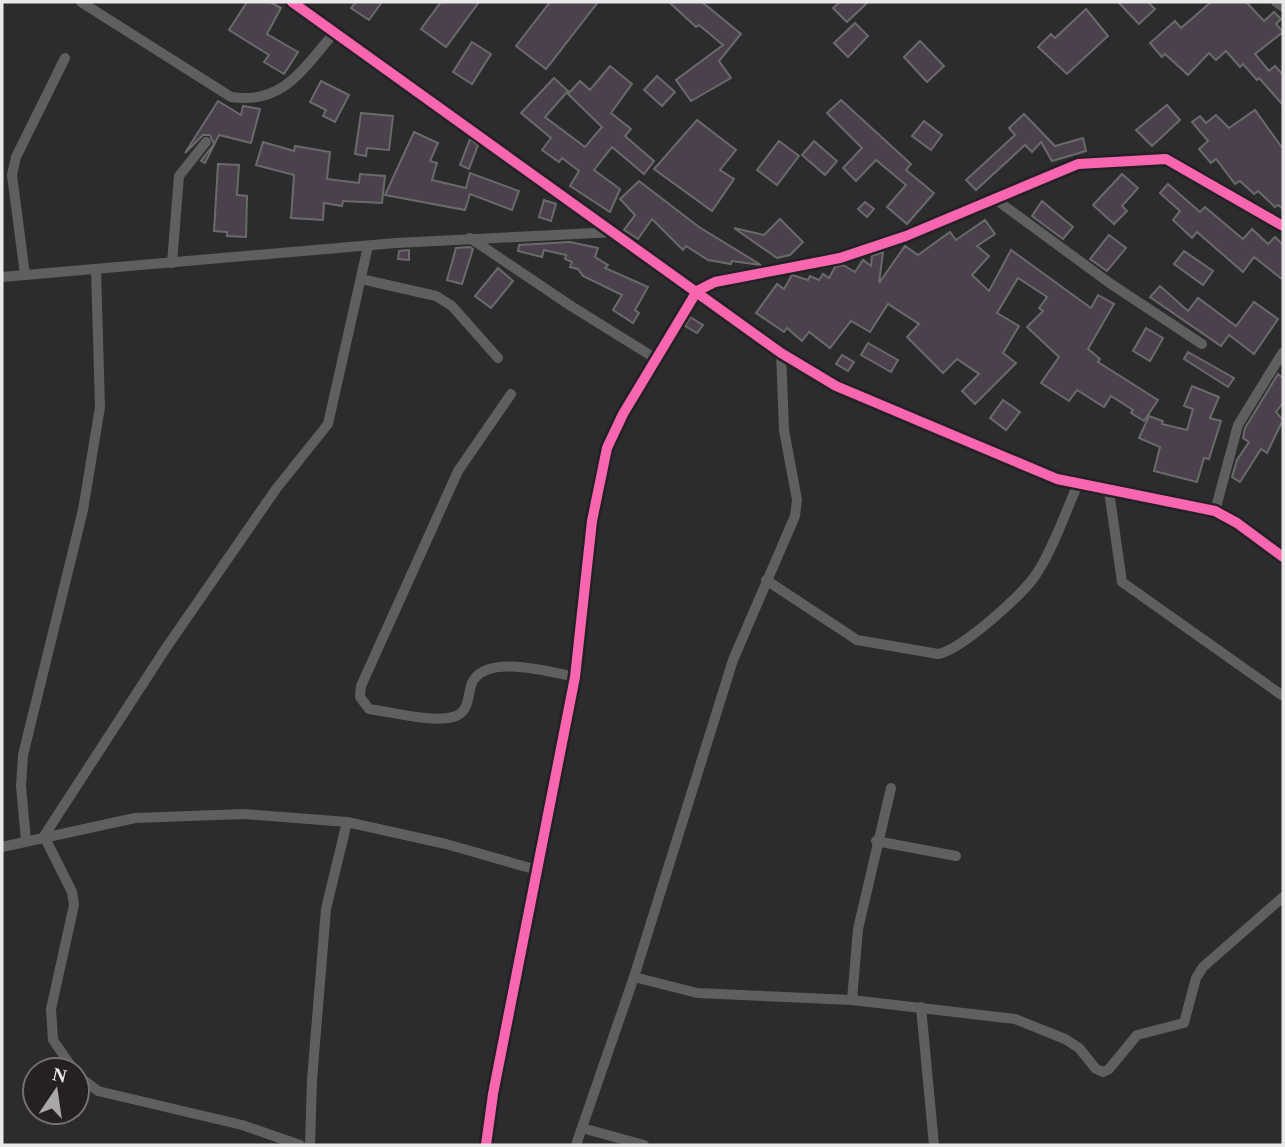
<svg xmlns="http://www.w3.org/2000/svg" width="1285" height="1147" font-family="'Times New Roman',serif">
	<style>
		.building { fill: #4a414c; stroke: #6b6a6b; stroke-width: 2 }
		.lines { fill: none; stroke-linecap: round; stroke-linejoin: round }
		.minor { stroke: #5f5f5f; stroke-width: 10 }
		.cycleway-casing { stroke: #242024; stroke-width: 15 }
		.cycleway { stroke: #f766af; stroke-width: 10 }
	</style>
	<rect width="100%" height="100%" fill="#2c2b2d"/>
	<!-- building -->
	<g class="building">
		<polygon points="247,2 270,2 281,8 267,34 298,52 284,74 264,62 269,55 229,30"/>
		<polygon points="356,2 382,2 369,20 351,8"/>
		<polygon points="441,2 479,2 446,47 421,29"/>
		<polygon points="550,2 598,2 546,69 516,46"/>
		<polygon points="669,2 702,2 741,34 719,61 731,78 691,101 676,80 723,45 699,25 696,27"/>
		<polygon points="840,2 868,2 847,22 833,8"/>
		<polygon points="1118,2 1148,2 1155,9 1139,24"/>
		<polygon points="1211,2 1246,2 1264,21 1274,12 1281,19 1276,24 1283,32 1255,54 1269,71 1275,66 1283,75 1283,105 1259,78 1257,80 1243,64 1240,67 1226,51 1216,60 1209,53 1188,75 1165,54 1162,57 1150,43 1175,21 1181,28"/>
		<polygon points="1086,9 1108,36 1067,74 1038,47 1051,34 1055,38"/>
		<polygon points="855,23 868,36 848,57 834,43"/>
		<polygon points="920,41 944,66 927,82 904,57"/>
		<polygon points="472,42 491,54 472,84 453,72"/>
		<polygon points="610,66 632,84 611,113 631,129 625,136 654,161 644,174 612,147 594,170 620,189 610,212 570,186 579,171 562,158 559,162 542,150 551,138 521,113 554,78 568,91 545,117 585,147 602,127 568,94 580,81 590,90"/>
		<polygon points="657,76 675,92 662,106 644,90"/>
		<polygon points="321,81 349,95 335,122 323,116 326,110 310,102"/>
		<polygon points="841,100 911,164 906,170 934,193 907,224 887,207 906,185 876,160 856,181 843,168 862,148 827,113"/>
		<polygon points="218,101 241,115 243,106 260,109 251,143 219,135 205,163 201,161 214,144 210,135 203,135 185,153"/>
		<polygon points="1167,105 1180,120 1152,146 1136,130"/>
		<polygon points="1255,110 1283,149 1283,209 1278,205 1275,207 1258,191 1254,194 1240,181 1235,184 1216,159 1211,163 1199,149 1208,141 1192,122 1200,116 1206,123 1216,115 1229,128"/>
		<polygon points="361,113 393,116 389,150 367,148 366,156 355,154"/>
		<polygon points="1024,114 1055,146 1083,138 1086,151 1052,161 1041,142 1032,152 1025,145 976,190 966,180 1015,135 1009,128"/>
		<polygon points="697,120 736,150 720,170 734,179 712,211 654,169"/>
		<polygon points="924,121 942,135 931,150 912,136"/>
		<polygon points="414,132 438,143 430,161 437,163 432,180 466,188 470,173 519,191 512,210 470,194 465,210 385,195"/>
		<polygon points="470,139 478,145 469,169 460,165"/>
		<polygon points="779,141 799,156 777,185 757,170"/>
		<polygon points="814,141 837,161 825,175 802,155"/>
		<polygon points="263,142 294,151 295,146 330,152 327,179 359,183 360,174 385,176 382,203 343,201 342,206 324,203 323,220 291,218 294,175 256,165"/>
		<polygon points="218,164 239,165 237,195 247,196 246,237 227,236 227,232 214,231"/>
		<polygon points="1122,174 1138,188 1122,206 1127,211 1114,224 1093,205"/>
		<polygon points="639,181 699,227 761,265 732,261 731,264 708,260 686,246 683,250 652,219 638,239 624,230 635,215 620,199"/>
		<polygon points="1168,184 1200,212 1205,207 1243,239 1252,229 1268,244 1275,237 1283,245 1283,280 1254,257 1243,272 1197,232 1192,238 1173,220 1180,211 1160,193"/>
		<polygon points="544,200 556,204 551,221 539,217"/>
		<polygon points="1042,201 1073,227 1063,239 1032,216"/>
		<polygon points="865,202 874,209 867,217 858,209"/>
		<polygon points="780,219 803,242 790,255 777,258 734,228 764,235"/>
		<polygon points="985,220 995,234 977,246 989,256 972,275 989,291 1011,250 1091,308 1098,295 1114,304 1088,349 1100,359 1098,362 1158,400 1144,421 1131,413 1133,410 1111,396 1104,407 1077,390 1069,401 1041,383 1059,357 1027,327 1043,311 1039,308 1047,297 1018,278 997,313 1019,326 1003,353 1016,363 975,404 962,391 979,374 957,359 943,373 907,337 919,324 888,304 870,332 851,321 830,348 809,332 802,341 787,328 784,332 756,313 777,284 784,289 792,275 808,280 810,276 819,280 823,274 829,278 835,267 843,265 855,272 863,260 871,266 872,256 883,252 879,283 905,246 918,255 950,232 956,240"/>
		<polygon points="1109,235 1126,248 1107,271 1090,259"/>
		<polygon points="570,242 598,248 595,257 608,265 605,268 648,287 635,310 639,313 633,323 613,310 622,295 583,276 578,269 570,267 572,262 565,259 566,255 544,250 542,257 518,251 519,245"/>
		<polygon points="470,247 473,249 462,284 447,280 456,248"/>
		<polygon points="409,250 409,260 398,259 399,251"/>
		<polygon points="1184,251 1213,271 1203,285 1174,264"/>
		<polygon points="498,268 513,281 491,308 475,296"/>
		<polygon points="1160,286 1188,311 1198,298 1236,326 1254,302 1278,319 1254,354 1229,335 1221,346 1150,297"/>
		<polygon points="690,317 703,325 697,333 685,326"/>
		<polygon points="1146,328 1163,338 1150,361 1133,351"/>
		<polygon points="868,343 898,360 891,372 861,355"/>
		<polygon points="1188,352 1234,378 1228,387 1184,359"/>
		<polygon points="842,355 854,362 848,371 836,364"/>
		<polygon points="1278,374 1283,378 1283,403 1276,412 1283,420 1267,453 1261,449 1240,482 1232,477 1237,460 1249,442 1243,438 1245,428"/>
		<polygon points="1192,386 1219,397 1210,418 1221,421 1209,459 1204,458 1197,482 1154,471 1160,447 1139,438 1149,416 1163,421 1162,424 1187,430 1193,409 1184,406"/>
		<polygon points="1003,400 1020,412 1006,430 990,418"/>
	</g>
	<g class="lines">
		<!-- minor -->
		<g class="minor">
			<path d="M81 2 231 97C284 105 303 68 335 32"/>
			<polyline points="292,2 781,353 836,386 1057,479 1215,511 1237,523 1283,557"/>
			<polyline points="1276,2 1283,7"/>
			<polyline points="995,199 1111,284 1202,344"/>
			<polyline points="470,238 571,306 658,360"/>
			<polyline points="172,263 179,176 206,142"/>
			<polyline points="25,275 12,175 16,157 65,58"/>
			<polyline points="2,277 396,243 615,232"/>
			<polyline points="361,279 436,296 452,306 498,358"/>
			<path d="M511 394 458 471 361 686 360 697 369 709C392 712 436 724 456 716 470 710 467 696 472 683 485 653 550 672 575 677"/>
			<polyline points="1109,491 1122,582 1283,696"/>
			<polyline points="1215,511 1238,425 1283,352"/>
			<path d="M766 580 857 640 938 654C961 650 1024 594 1037 573 1054 547 1065 513 1078 484"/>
			<polyline points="26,841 21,786 23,755 83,510 100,407 96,269"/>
			<polyline points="876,841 956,856"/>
			<polyline points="2,847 135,818 244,814 347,822 446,844 537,870"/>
			<polyline points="634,977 697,993 852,1000 1015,1019 1065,1039 1079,1048 1096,1069 1103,1072 1109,1069 1137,1035 1184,1023 1196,978 1203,967 1283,897"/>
			<polyline points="852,1000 858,929 891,788"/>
			<polyline points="921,1007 934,1145"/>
			<polyline points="74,1070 53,1040 51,1009 74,905 72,892 44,836 166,648 276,489 328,424 368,246"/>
			<polyline points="77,1075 98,1091 242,1125 300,1145"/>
			<polyline points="582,1128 644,1145"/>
			<polyline points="310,1145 312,1080 326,909 347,822"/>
			<polyline points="486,1145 493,1094 575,677 592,521 607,448 623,414 697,291 715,282 840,258 906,236 1078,164 1166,159 1283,226"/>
			<polyline points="576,1145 634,977 733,660 795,516 797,500 784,430 781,353"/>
		</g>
		<!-- cycleway casing -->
		<g class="cycleway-casing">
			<g id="cycleway">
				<polyline points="292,2 781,353 836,386 1057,479 1215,511 1237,523 1283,557"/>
				<polyline points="486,1145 493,1094 575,677 592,521 607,448 623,414 697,291 715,282 840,258 906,236 1078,164 1166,159 1283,226"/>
			</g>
		</g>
		<!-- cycleway -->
		<use href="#cycleway" class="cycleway"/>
	</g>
	<!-- border -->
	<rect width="1285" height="1147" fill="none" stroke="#ebe8eb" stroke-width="7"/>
	<!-- north arrow -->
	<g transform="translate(56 1091) rotate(13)"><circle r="33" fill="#242024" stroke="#747074" stroke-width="2"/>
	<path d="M0-5L12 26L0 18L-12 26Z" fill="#a8a6a8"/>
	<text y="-10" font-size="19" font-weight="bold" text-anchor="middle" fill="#ebe8eb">N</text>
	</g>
</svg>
